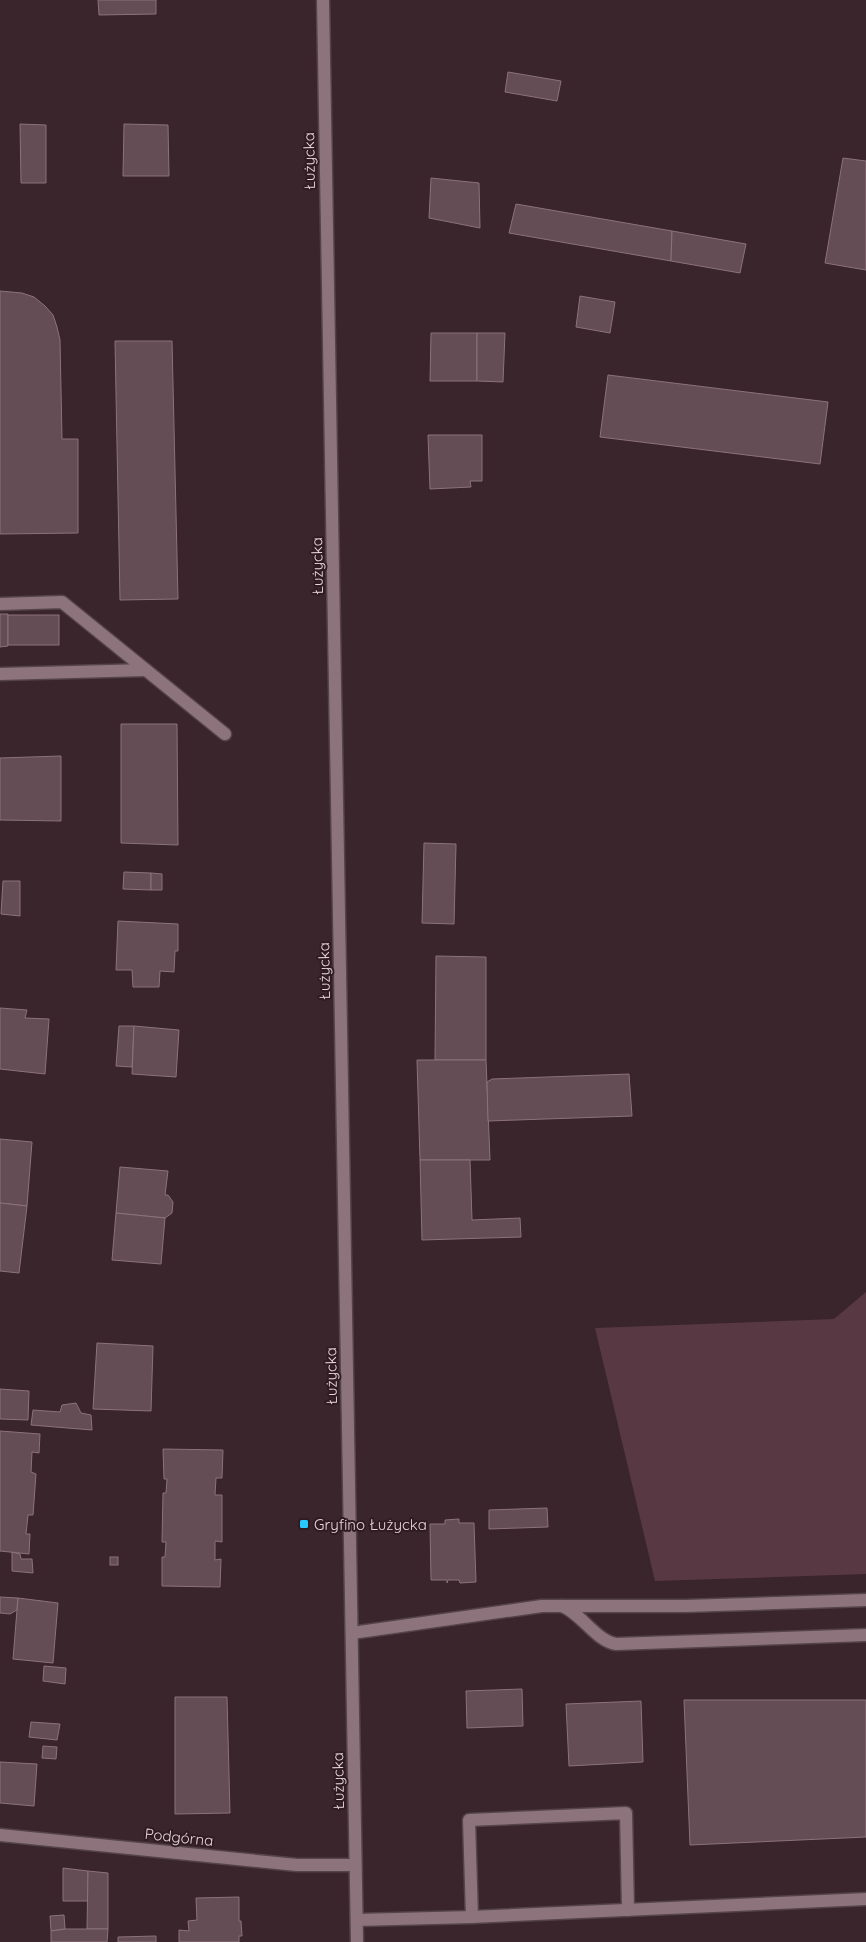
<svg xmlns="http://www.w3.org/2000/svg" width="866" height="1942" font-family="Quicksand,sans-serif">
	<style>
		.green { fill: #583843 }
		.building { fill: #654d55; stroke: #8c727b }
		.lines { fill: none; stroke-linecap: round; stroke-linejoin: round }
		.lane-casing { stroke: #544349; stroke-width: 15 }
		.street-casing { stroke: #544349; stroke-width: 15 }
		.secondary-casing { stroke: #544349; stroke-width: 15 }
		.lane { stroke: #8d737b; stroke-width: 12 }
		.street { stroke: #8d737b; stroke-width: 12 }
		.secondary { stroke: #8d737b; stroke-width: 12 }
		.poi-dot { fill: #27c8ff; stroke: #301b22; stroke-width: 2 }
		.labels { text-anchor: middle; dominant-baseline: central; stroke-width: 4; stroke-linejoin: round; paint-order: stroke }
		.street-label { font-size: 15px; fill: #e7d8dd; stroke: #301b22 }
		.poi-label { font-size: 15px; fill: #e7d8dd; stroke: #301b22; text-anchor: start }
	</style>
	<rect width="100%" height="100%" fill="#3a252c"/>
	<!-- green -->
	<polygon class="green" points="866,1292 866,1574 655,1581 595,1328 834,1319"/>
	<!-- building -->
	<g class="building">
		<polygon points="98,0 156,0 156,14 99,15"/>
		<polygon points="508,72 561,81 557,101 505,92"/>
		<polygon points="20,124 46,125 46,183 21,183"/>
		<polygon points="124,124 168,125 169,176 123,176"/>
		<polygon points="843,158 866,161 866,270 825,263"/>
		<polygon points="431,178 479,183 480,228 429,218"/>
		<polygon points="516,204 672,231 671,261 509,233"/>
		<polygon points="672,231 746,244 740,273 671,261"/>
		<polygon points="0,291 22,293 34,297 45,306 53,315 57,327 60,340 62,439 78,439 78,533 0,534"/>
		<polygon points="580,296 615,302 610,333 576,327"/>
		<polygon points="431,333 477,333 477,381 430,381"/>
		<polygon points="477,333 505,333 503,382 477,381"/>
		<polygon points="115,341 172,341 178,599 120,600"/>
		<polygon points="608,375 828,402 820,464 600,437"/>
		<polygon points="428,435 482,435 482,481 470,481 471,487 430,489"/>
		<polygon points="0,614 8,614 8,646 0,647"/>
		<rect x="8" y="615" width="51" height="30"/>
		<polygon points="121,724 177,724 178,845 121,843"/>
		<polygon points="60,756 61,756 61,821 0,820 0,758"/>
		<polygon points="424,843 456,844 454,924 422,923"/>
		<polygon points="124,872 151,873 151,890 123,889"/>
		<polygon points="151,873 162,874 162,890 151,890"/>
		<polygon points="3,881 20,881 20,916 1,914"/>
		<polygon points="118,921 178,924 178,951 175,951 174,972 160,971 159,987 133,987 132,970 116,970"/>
		<polygon points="436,956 486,957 486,1060 435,1060"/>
		<polygon points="0,1008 27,1010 25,1018 49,1019 45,1074 0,1069"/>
		<polygon points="119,1026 134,1026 132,1067 116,1066"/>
		<polygon points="134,1026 179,1030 176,1077 132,1074"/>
		<polygon points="417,1060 486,1060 490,1160 420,1160"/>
		<polygon points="629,1074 632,1116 488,1121 487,1082 492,1079"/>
		<polygon points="0,1139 32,1142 27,1206 0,1203"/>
		<polygon points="420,1160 470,1160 472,1220 520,1218 521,1237 422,1240"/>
		<polygon points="120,1167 168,1171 165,1195 168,1195 173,1202 172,1213 165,1218 116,1213"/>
		<polygon points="0,1203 27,1206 19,1273 0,1271"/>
		<polygon points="116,1213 165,1218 161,1264 112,1260"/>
		<polygon points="97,1343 153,1346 151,1411 93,1409"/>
		<polygon points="0,1389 29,1391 28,1420 0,1419"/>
		<polygon points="76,1403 81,1413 91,1415 92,1430 31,1425 33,1410 60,1412 62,1405"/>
		<polygon points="0,1431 40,1434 39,1453 32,1452 31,1472 36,1474 33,1515 28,1515 26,1534 30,1534 29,1554 0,1551"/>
		<polygon points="163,1449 223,1450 222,1478 216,1478 215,1495 222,1495 222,1542 215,1541 215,1560 221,1559 220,1587 162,1586 162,1557 165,1557 166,1542 162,1542 163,1493 166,1493 167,1479 164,1479"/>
		<polygon points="547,1508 548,1527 489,1529 489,1510"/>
		<polygon points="459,1519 459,1523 474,1523 476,1582 460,1583 459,1580 448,1580 447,1583 447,1580 431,1580 430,1524 445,1524 445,1520"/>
		<polygon points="12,1552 20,1554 21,1559 32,1559 33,1573 12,1571"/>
		<rect x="110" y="1557" width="8" height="8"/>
		<polygon points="0,1597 18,1598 17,1610 10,1614 0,1613"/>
		<polygon points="18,1598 58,1603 53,1663 13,1659"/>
		<polygon points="44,1666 66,1668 65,1684 43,1681"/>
		<polygon points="522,1689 523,1726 467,1728 466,1691"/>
		<polygon points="175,1697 227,1697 230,1813 175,1814"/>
		<polygon points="684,1700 866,1700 866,1837 690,1845"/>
		<polygon points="641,1701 643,1762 569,1766 566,1704"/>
		<polygon points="31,1722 60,1724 57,1740 29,1737"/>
		<polygon points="43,1746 57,1747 56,1759 42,1758"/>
		<polygon points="0,1762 37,1764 34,1806 0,1803"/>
		<polygon points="63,1868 88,1871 88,1901 63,1901"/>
		<polygon points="88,1871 108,1873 108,1929 87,1929"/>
		<polygon points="239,1897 239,1921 241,1921 242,1936 239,1936 239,1942 179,1942 179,1930 189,1931 188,1921 197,1920 196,1898"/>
		<polygon points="64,1915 65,1929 51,1931 50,1916"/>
		<polygon points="65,1929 108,1929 107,1942 51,1942 51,1931"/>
		<polygon points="156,1936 156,1942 118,1942 118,1937"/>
	</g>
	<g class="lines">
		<!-- lane casing -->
		<g class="lane-casing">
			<g id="lane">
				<polyline points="0,604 62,602 225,734"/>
				<polyline points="0,674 146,670"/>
				<path d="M562 1606C581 1613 596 1641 616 1644L866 1635"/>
				<polyline points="352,1633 542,1606 686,1606 866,1600"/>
				<polyline points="472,1917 469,1820 626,1813 628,1910"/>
				<polyline points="357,1920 472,1917 866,1899"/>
			</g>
		</g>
		<!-- street casing -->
		<g class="street-casing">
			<polyline id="street" points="0,1835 297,1865 355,1865"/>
		</g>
		<!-- secondary casing -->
		<g class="secondary-casing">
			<polyline id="secondary" points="323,0 357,1942"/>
		</g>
		<!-- lane -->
		<use href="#lane" class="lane"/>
		<!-- street -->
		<use href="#street" class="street"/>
		<!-- secondary -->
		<use href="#secondary" class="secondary"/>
	</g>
	<!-- markers -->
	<rect class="poi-dot" x="299" y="1519" width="10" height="10" rx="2.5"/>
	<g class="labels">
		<!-- street labels -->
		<g class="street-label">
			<text transform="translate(309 161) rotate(-91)">Łużycka</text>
			<text transform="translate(317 566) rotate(-91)">Łużycka</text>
			<text transform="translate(324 971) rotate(-91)">Łużycka</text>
			<text transform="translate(331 1376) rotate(-91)">Łużycka</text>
			<text transform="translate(338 1781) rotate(-91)">Łużycka</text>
			<text transform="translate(179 1837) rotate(6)">Podgórna</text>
		</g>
		<!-- poi labels -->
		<g class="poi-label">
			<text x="314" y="1524">Gryfino Łużycka</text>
		</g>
	</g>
</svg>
